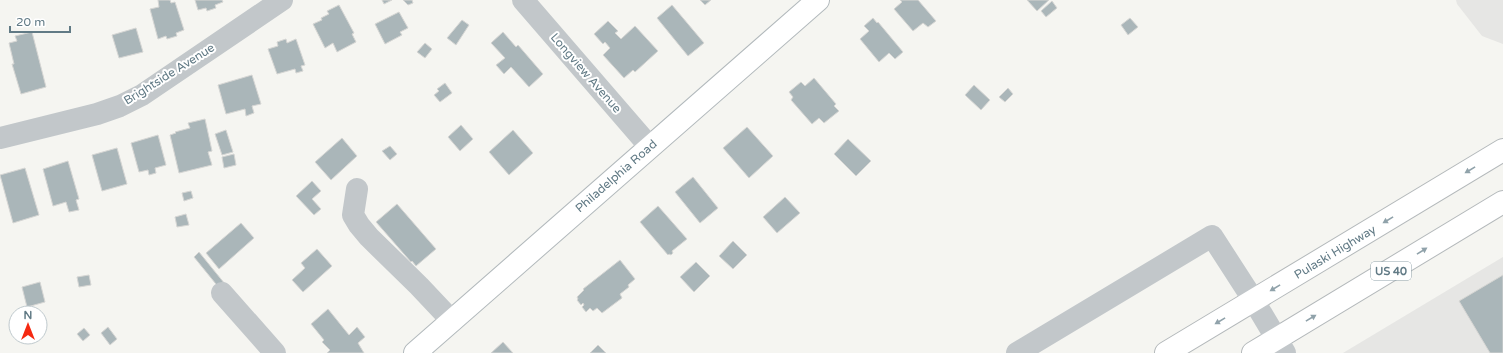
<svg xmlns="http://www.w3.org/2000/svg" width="1503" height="353" font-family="'Varela Round',sans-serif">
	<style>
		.built { fill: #e6e6e4 }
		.building { fill: #aab6b9; stroke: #d6d6d4 }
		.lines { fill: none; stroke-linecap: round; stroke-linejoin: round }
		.major-casing { stroke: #b2b9bc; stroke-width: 24 }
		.highway-casing { stroke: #b4b9bb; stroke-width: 24 }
		.minor { stroke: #c2c7ca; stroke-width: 22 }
		.major { stroke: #fff; stroke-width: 22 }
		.highway { stroke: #fff; stroke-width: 22 }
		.oneway { fill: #90a2aa }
		.labels { text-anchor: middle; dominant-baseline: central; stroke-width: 4; stroke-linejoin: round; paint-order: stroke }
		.shield { fill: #fff; stroke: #90a2aa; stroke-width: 1 }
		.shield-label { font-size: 11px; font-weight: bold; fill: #617a85 }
		.street-label { font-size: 12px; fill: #617a85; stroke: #fff }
	</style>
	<rect width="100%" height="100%" fill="#f5f5f1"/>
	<!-- built -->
	<g class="built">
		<polygon points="1456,0 1503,0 1503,44 1482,36 1457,4"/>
		<polygon points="1503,257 1503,353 1343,353"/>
	</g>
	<!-- building -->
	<g class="building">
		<polygon points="158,0 170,0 171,3 175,2 184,30 176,33 177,36 167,39 166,36 158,39 150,9 159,7"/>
		<polygon points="195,0 222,0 223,2 215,5 216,8 207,11 206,8 198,10"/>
		<polygon points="382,0 392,0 384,4"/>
		<polygon points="403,0 412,0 413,3 408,5"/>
		<polygon points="700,0 711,0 705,5"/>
		<polygon points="900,0 918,0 936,21 928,27 923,23 913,31 894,9 902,2"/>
		<polygon points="1027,0 1049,0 1037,11"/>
		<polygon points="1052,1 1057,8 1046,17 1041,11"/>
		<polygon points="339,5 354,33 352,34 356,42 337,52 333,43 325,48 313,24 322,20 321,18 329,14 327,11"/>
		<polygon points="672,5 704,43 688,56 657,18"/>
		<polygon points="399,12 408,28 400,32 402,35 385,44 375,24"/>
		<polygon points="873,18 877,23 878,22 903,52 895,59 889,53 879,62 860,39 869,31 864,26"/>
		<polygon points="1130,18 1138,27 1128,35 1121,25"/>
		<polygon points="462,20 469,25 456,45 447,38"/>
		<polygon points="608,21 618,31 615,33 621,39 635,26 658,51 635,72 633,70 624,78 603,55 610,48 605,42 603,44 594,34"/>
		<polygon points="136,28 143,52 119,58 112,35"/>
		<polygon points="32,32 46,87 21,94 12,64 14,64 9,43 17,41 15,36"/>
		<polygon points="503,32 516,47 518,45 543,74 529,87 511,67 504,74 496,65 505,58 491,43"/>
		<polygon points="286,39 287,43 296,39 305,65 301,66 303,71 296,73 295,69 277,74 268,49 278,46 277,42"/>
		<polygon points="425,43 432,49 425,58 417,52"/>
		<polygon points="252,75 261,104 252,106 254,113 246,116 245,109 226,114 218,85"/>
		<polygon points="814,78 836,104 834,106 839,111 824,123 819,118 812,124 791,100 793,97 789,92 801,82 805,86"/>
		<polygon points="445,83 452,93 440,102 434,95 439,91 437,89"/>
		<polygon points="974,85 990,100 981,110 965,95"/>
		<polygon points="1008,88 1013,94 1005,102 999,97"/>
		<polygon points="205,119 212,151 208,152 212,165 179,173 170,135 176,133 175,132 190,128 188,123"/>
		<polygon points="461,125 473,139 460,151 448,137"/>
		<polygon points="747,127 773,156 749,178 723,148"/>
		<polygon points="226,130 233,152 222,155 215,134"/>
		<polygon points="513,130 533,153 509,175 489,152"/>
		<polygon points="158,135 166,165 155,168 156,173 149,175 148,170 139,172 131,143"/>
		<polygon points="342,138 357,156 331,180 315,162"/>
		<polygon points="848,139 871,161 856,176 834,154"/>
		<polygon points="390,146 397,154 390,160 382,151"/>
		<polygon points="117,148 127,184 102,191 92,155"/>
		<polygon points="234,154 236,165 224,168 222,157"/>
		<polygon points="68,161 79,199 76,200 79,210 69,212 66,202 53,206 43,169"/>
		<polygon points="25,168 39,215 13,223 0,175"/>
		<polygon points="693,177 718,208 700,223 675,192"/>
		<polygon points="312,181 321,191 312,199 321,209 314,215 296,196"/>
		<polygon points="191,191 193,198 184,201 182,193"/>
		<polygon points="785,197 800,213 777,233 763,217"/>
		<polygon points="397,204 436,249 416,266 412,261 411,262 376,222"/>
		<polygon points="658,206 687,239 672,251 673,253 671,255 669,254 668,255 640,222"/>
		<polygon points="186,214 189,225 177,227 175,217"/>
		<polygon points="241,223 254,238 219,269 206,253"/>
		<polygon points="733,241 747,255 733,269 719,256"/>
		<polygon points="317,249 332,266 303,292 292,280 305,268 301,263"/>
		<polygon points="199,252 225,284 220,289 194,257"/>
		<polygon points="620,260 635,279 628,285 629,287 620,294 622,298 602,313 597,308 593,311 590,308 586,312 582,307 584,305 583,303 581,305 577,300 578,299 577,297 584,290 583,289"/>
		<polygon points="696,262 710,276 694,292 680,277"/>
		<polygon points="89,275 91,285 79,287 77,277"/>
		<polygon points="1503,275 1503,353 1490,353 1459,301"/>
		<polygon points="40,282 45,302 27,307 22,287"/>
		<polygon points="328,309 349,335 357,327 365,337 358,343 364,353 327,353 330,350 322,342 324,340 311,324"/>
		<polygon points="108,327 117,339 110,345 101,333"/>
		<polygon points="84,328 90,335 83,341 77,334"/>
		<polygon points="503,342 513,353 491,353"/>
		<polygon points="598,345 606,353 590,353"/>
	</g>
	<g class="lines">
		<!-- major casing -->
		<g class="major-casing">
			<polyline id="major" points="415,353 818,0"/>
		</g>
		<!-- highway casing -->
		<g class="highway-casing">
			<g id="highway">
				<polyline points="1166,353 1503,150"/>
				<polyline points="1253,353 1503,202"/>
			</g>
		</g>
		<!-- minor -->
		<g class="minor">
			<polyline points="523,0 650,147"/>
			<polyline points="0,138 97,114 120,106 142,95 282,0"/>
			<polyline points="357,189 353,215 359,225 369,237 419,286 452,321"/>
			<polyline points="222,293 275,353"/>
			<polyline points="1017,353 1212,236 1254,301 1285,353"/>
		</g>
		<!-- major -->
		<use href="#major" class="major"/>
		<!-- highway -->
		<use href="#highway" class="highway"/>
	</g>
	<!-- one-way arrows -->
	<defs><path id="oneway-solid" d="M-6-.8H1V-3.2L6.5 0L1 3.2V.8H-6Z"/></defs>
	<g class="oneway">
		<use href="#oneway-solid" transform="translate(1470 170) rotate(149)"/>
		<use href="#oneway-solid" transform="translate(1388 220) rotate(149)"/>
		<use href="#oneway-solid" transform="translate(1422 251) rotate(-32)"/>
		<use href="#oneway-solid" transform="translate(1275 288) rotate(149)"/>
		<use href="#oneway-solid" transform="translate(1311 318) rotate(-31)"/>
		<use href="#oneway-solid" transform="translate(1220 321) rotate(149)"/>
	</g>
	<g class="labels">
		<!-- shield labels -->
		<rect class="shield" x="1371" y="262" width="40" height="18" rx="3"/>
		<g class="shield-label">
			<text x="1391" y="271">US 40</text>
		</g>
		<!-- street labels -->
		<g class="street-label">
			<text transform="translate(586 73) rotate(49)">Longview Avenue</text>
			<text transform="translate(169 74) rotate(-32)">Brightside Avenue</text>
			<text transform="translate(616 176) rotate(-41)">Philadelphia Road</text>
			<text transform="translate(1335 252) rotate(-31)">Pulaski Highway</text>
		</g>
	</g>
	<!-- north arrow -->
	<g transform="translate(28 325)"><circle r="19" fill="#ffffff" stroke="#c0cace"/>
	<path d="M0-3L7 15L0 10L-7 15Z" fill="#f52911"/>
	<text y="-6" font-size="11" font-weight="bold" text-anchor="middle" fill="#617a85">N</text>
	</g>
	<!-- scale -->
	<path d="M10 26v6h60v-6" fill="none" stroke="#617a85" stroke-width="2"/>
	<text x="16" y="26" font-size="12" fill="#617a85" stroke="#ffffff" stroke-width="3" paint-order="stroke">20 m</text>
</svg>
